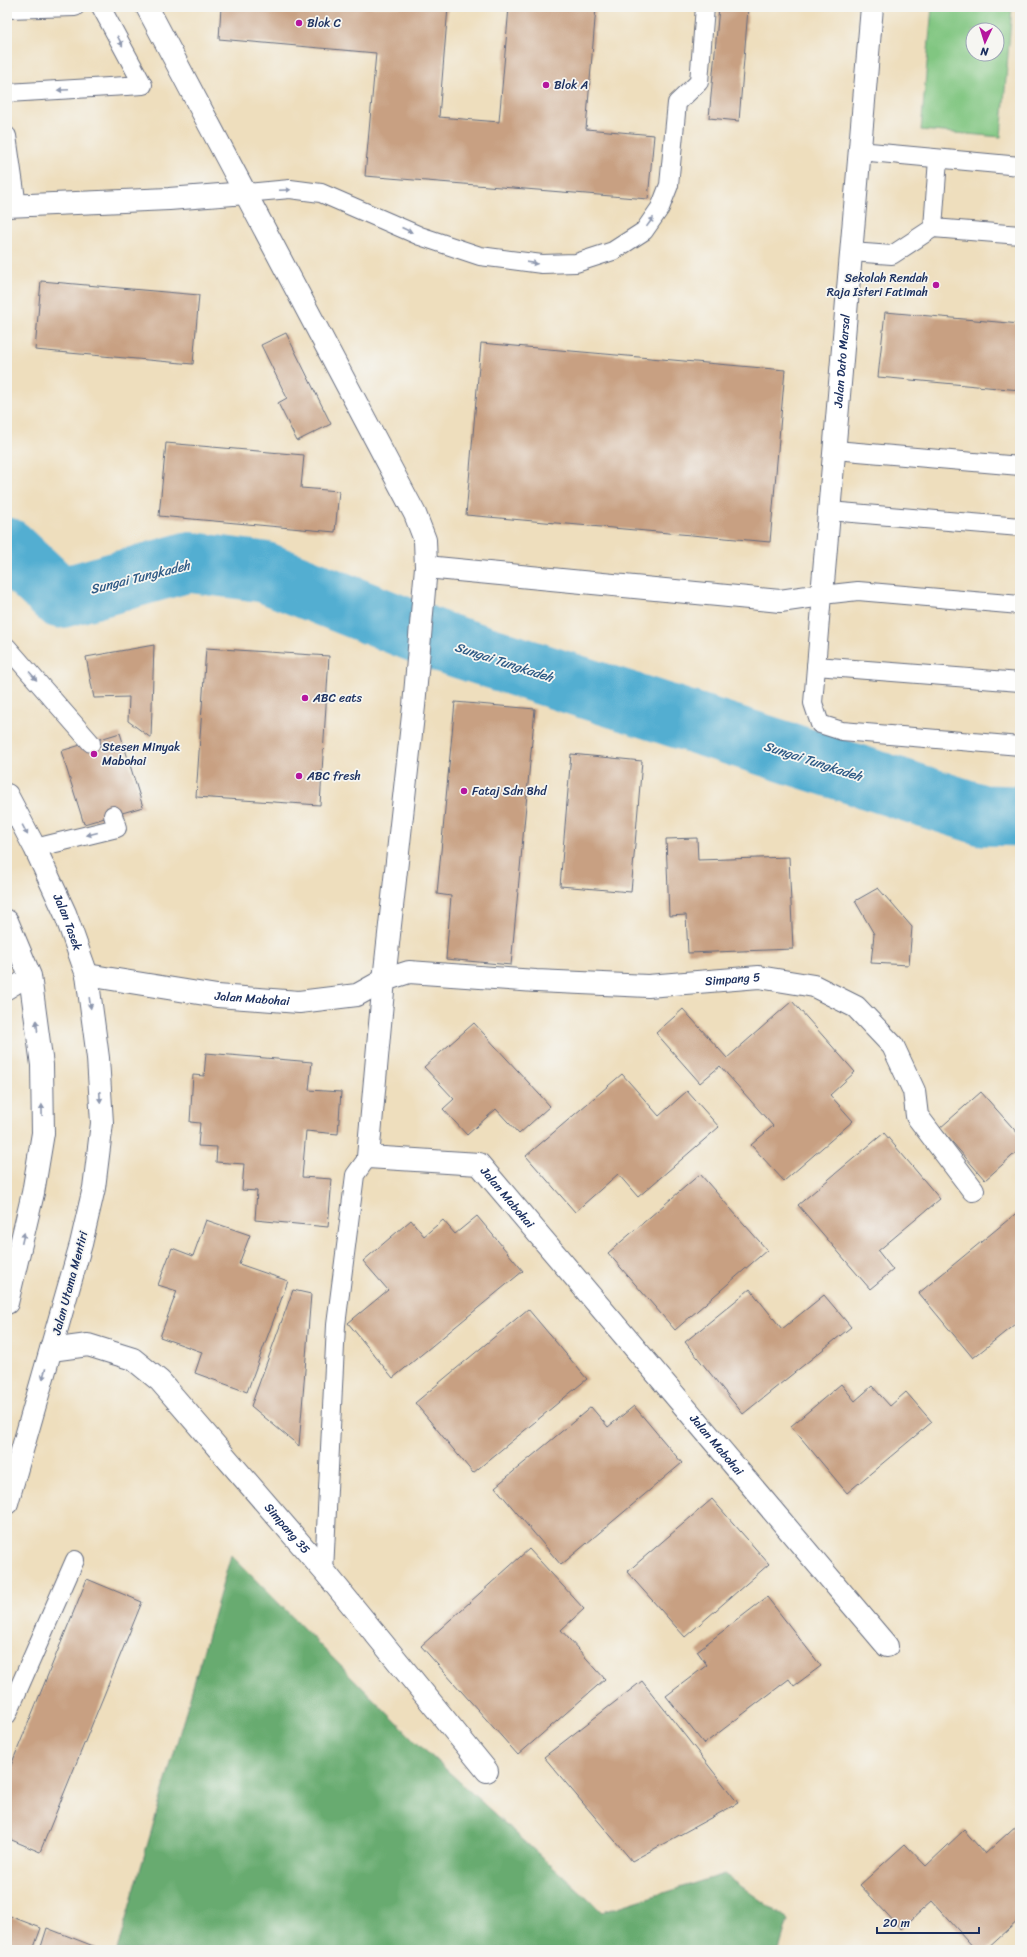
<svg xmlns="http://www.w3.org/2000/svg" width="1027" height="1957" font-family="Sriracha,sans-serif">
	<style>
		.green { fill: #81c681; stroke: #4e7a70; fill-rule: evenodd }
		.forest { fill: #68ab6f; stroke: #426d66 }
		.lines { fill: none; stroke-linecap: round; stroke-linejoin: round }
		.river { stroke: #53aed1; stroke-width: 61 }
		.building { fill: #c8a082 }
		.service-casing { stroke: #656c7f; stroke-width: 20 }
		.minor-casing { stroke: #656c7f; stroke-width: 24 }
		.primary-casing { stroke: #656c7f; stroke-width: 24 }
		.service { stroke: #fff; stroke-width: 18 }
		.minor { stroke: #fff; stroke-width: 22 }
		.primary { stroke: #fff; stroke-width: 22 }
		.oneway { fill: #8d97ae }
		.poi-dot { fill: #b5179e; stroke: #f6f6f2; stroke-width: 1.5 }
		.labels { text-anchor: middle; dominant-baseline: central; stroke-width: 3.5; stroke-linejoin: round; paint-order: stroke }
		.poi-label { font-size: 12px; fill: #1b2f5e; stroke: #f6f6f2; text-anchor: start }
		.street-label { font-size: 12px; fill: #1b2f5e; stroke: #f6f6f2 }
		.water-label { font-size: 13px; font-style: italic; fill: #2f5b86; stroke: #f6f6f2 }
	</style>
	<rect width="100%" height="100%" fill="#f6f6f2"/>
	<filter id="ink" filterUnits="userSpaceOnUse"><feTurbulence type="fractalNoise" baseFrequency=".025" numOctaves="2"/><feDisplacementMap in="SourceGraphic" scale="8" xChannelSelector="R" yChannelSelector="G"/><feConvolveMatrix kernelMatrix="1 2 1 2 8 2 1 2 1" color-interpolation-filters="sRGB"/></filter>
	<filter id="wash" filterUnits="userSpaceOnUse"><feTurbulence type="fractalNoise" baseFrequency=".012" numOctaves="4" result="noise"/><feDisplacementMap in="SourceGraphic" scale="16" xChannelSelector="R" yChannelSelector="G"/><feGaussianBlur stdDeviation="0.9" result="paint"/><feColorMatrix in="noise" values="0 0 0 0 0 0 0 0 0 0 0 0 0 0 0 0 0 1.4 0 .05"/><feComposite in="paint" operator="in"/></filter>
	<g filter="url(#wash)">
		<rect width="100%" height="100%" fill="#eedebd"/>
		<!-- green -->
		<path class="green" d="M932 7H1012L1001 137 921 130ZM973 30H997V54H973Z"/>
		<!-- forest -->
		<polygon class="forest" points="231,1555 416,1742 602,1912 724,1874 788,1920 779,1950 117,1950"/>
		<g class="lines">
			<!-- river -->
			<polyline class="river" points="7,548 60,598 188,562 264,572 441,642 982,815 1020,816"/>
		</g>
		<g id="blocks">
			<!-- building -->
			<g class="building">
				<polygon points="221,7 448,7 439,117 499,122 509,7 596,7 586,129 654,135 648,199 365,176 376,53 219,39"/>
				<polygon points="719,7 748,9 739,121 709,118"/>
				<polygon points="41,281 199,295 193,364 35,350"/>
				<polygon points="885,312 1020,324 1020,390 878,377"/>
				<polygon points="286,333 331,424 297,441 278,403 287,398 261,345"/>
				<polygon points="481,343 785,370 770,542 466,515"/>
				<polygon points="166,443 304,455 301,488 339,491 335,532 159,516"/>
				<polygon points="154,645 151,738 128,721 129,697 94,698 86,657"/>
				<polygon points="206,648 329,656 320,805 196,797"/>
				<polygon points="455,702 535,709 511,965 446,959 451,896 437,894"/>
				<polygon points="120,733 143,807 84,824 61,751"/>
				<polygon points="571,754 642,761 631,892 560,886"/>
				<polygon points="697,838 698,860 789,857 793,949 688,953 686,915 669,916 666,839"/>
				<polygon points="878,888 912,927 909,965 871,963 874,934 855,901"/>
				<polygon points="792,1001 855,1072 830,1095 853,1121 784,1181 751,1145 773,1126 720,1066 700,1083 656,1033 683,1009 727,1058"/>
				<polygon points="474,1023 550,1106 519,1134 496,1109 467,1135 443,1109 454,1099 424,1067"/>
				<polygon points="206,1053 312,1062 309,1090 341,1092 338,1134 306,1131 302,1177 332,1179 328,1227 255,1220 257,1191 242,1190 244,1164 216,1162 217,1147 198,1146 200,1123 190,1122 193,1075 204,1076"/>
				<polygon points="622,1074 659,1116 687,1091 719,1127 638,1197 618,1174 575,1212 526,1156"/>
				<polygon points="981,1092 1020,1136 1020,1149 985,1180 940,1128"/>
				<polygon points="884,1133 940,1199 878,1251 893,1270 870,1289 798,1205"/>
				<polygon points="700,1174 767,1250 675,1330 608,1253"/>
				<polygon points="1020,1210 1020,1320 973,1358 919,1293"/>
				<polygon points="477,1216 523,1271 393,1378 348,1323 388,1290 363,1261 411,1220 424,1236 443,1220 455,1234"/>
				<polygon points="206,1220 250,1235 239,1264 288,1281 247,1392 195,1373 202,1352 160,1337 177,1291 158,1285 172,1248 193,1256"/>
				<polygon points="750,1289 782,1329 824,1295 851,1327 743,1414 685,1342"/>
				<polygon points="293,1290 311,1294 299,1446 251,1406"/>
				<polygon points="528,1309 587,1379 473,1473 415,1403"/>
				<polygon points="841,1384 855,1401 872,1386 890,1406 906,1392 932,1422 847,1493 791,1426"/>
				<polygon points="634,1406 682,1463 561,1565 495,1487 591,1407 608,1427"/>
				<polygon points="712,1499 769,1564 685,1637 627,1572"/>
				<polygon points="529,1549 584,1609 561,1630 605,1679 518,1755 421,1646"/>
				<polygon points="87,1579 142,1602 40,1852 7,1838 7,1775"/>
				<polygon points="767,1597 821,1666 794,1686 789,1679 704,1744 666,1696 707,1665 697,1651"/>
				<polygon points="642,1681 738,1803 632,1861 544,1757"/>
				<polygon points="1020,1822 1020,1919 986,1950 976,1950 932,1901 901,1929 860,1885 905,1844 926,1866 964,1830 985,1854"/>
				<polygon points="7,1915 41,1928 33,1950 7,1950"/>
				<polygon points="47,1928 96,1947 95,1950 40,1950"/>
			</g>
		</g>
	</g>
	<g filter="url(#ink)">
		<use href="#blocks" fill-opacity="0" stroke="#656c7f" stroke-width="1"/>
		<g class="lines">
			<!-- service casing -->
			<g class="service-casing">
				<g id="service">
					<polyline points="7,9 75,7"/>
					<polyline points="7,93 143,85 101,7"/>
					<polyline points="7,136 17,206"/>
					<polyline points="859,151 1020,166"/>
					<polyline points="246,193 290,189 321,193 420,236 480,256 542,264 576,263 613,251 644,231 660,208 669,185 677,103 699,82 705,7"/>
					<polyline points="933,228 938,159"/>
					<polyline points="851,252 892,255 933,228 1020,235"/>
					<polyline points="835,450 1020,466"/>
					<polyline points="829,511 1020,527"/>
					<polyline points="1020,605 858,591 822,595 813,703 820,724 842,731 1020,746"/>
					<polyline points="7,647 91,743"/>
					<polyline points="816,666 1020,682"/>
					<polyline points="35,848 117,828 113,815"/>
					<polyline points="7,990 30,976"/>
					<polyline points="324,1571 336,1325 355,1175 368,1157"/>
					<polyline points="7,1715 75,1560"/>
				</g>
			</g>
			<!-- minor casing -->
			<g class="minor-casing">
				<g id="minor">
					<path id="s1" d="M147 7 415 514 425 540 426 567 414 706 384 980 409 972 536 981 648 986 759 977 814 986 856 1007 893 1046 914 1091 917 1116 973 1190"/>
					<polyline points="7,206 169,199 246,193"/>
					<path id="s2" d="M426 567 780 601 822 595 872 7"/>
					<path id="s3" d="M87 975 217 996 299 1002 357 995 384 980 368 1157 479 1164 887 1646"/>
					<path id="s4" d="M51 1350 88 1345 133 1359 160 1381 324 1571 487 1771"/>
				</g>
			</g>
			<!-- primary casing -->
			<g class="primary-casing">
				<g id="primary">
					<path id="s5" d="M7 795 35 848 65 913 87 975 98 1058 102 1123 94 1188 81 1244 7 1503"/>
					<polyline points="7,921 30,976 42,1065 43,1133 33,1193 7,1303"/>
				</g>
			</g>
			<!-- service -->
			<use href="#service" class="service"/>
			<!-- minor -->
			<use href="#minor" class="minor"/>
			<!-- primary -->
			<use href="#primary" class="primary"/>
		</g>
		<!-- one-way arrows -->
		<defs><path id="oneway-solid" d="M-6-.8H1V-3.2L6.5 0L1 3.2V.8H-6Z"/></defs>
		<g class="oneway">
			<use href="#oneway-solid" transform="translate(120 41) rotate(62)"/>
			<use href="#oneway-solid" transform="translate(63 90) rotate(177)"/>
			<use href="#oneway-solid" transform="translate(285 190) rotate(-3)"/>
			<use href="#oneway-solid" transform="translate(650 222) rotate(-54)"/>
			<use href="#oneway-solid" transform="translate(407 230) rotate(24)"/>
			<use href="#oneway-solid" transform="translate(532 263) rotate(8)"/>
			<use href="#oneway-solid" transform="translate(33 676) rotate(49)"/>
			<use href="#oneway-solid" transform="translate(25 830) rotate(62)"/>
			<use href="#oneway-solid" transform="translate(92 834) rotate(166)"/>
			<use href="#oneway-solid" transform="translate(90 1003) rotate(82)"/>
			<use href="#oneway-solid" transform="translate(37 1026) rotate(-96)"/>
			<use href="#oneway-solid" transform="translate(100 1097) rotate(87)"/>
			<use href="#oneway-solid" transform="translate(42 1110) rotate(-91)"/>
			<use href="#oneway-solid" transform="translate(23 1238) rotate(-77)"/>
			<use href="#oneway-solid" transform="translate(44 1374) rotate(106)"/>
		</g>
	</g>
	<!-- markers -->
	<g class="poi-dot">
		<circle cx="299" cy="23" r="4"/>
		<circle cx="546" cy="85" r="4"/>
		<circle cx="936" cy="285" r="4"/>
		<circle cx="305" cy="698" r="4"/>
		<circle cx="94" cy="754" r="4"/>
		<circle cx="299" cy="776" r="4"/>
		<circle cx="464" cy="791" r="4"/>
	</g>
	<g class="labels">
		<!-- poi labels -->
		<g class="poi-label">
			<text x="307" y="23">Blok C</text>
			<text x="554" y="85">Blok A</text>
			<text x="928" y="278" text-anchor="end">Sekolah Rendah<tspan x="928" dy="14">Raja Isteri Fatimah</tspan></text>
			<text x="313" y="698">ABC eats</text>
			<text x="102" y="747">Stesen Minyak<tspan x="102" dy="14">Mabohai</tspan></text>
			<text x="307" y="776">ABC fresh</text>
			<text x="472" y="791">Fataj Sdn Bhd</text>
		</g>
		<!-- street labels -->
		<g class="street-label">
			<text stroke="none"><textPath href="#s2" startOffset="633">Jalan Dato Marsal</textPath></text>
			<text stroke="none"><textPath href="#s5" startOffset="141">Jalan Tasek</textPath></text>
			<text stroke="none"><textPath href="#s1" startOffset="1394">Simpang 5</textPath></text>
			<text stroke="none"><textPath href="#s3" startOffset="167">Jalan Mabohai</textPath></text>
			<text stroke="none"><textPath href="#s3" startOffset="636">Jalan Mabohai</textPath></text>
			<text transform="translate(70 1283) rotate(-75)">Jalan Utama Mentiri</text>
			<text stroke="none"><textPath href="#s3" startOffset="960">Jalan Mabohai</textPath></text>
			<text stroke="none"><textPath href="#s4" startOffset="314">Simpang 35</textPath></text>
		</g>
		<!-- water labels -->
		<g class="water-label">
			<text transform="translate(140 577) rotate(-14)">Sungai Tungkadeh</text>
			<text transform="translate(504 662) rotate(18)">Sungai Tungkadeh</text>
			<text transform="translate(813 761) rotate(18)">Sungai Tungkadeh</text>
		</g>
	</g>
	<!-- margin -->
	<rect width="1027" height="1957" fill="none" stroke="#f6f6f2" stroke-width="24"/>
	<!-- north arrow -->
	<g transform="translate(985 42) rotate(184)"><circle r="19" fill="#f6f6f2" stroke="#9ea6b7"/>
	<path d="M0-3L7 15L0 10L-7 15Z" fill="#b5179e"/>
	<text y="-6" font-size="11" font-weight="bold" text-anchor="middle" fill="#1b2f5e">N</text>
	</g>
	<!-- scale -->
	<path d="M877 1927v6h102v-6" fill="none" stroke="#1b2f5e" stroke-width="2"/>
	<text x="883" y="1927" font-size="12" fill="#1b2f5e" stroke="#f6f6f2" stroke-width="3" paint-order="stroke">20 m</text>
</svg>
